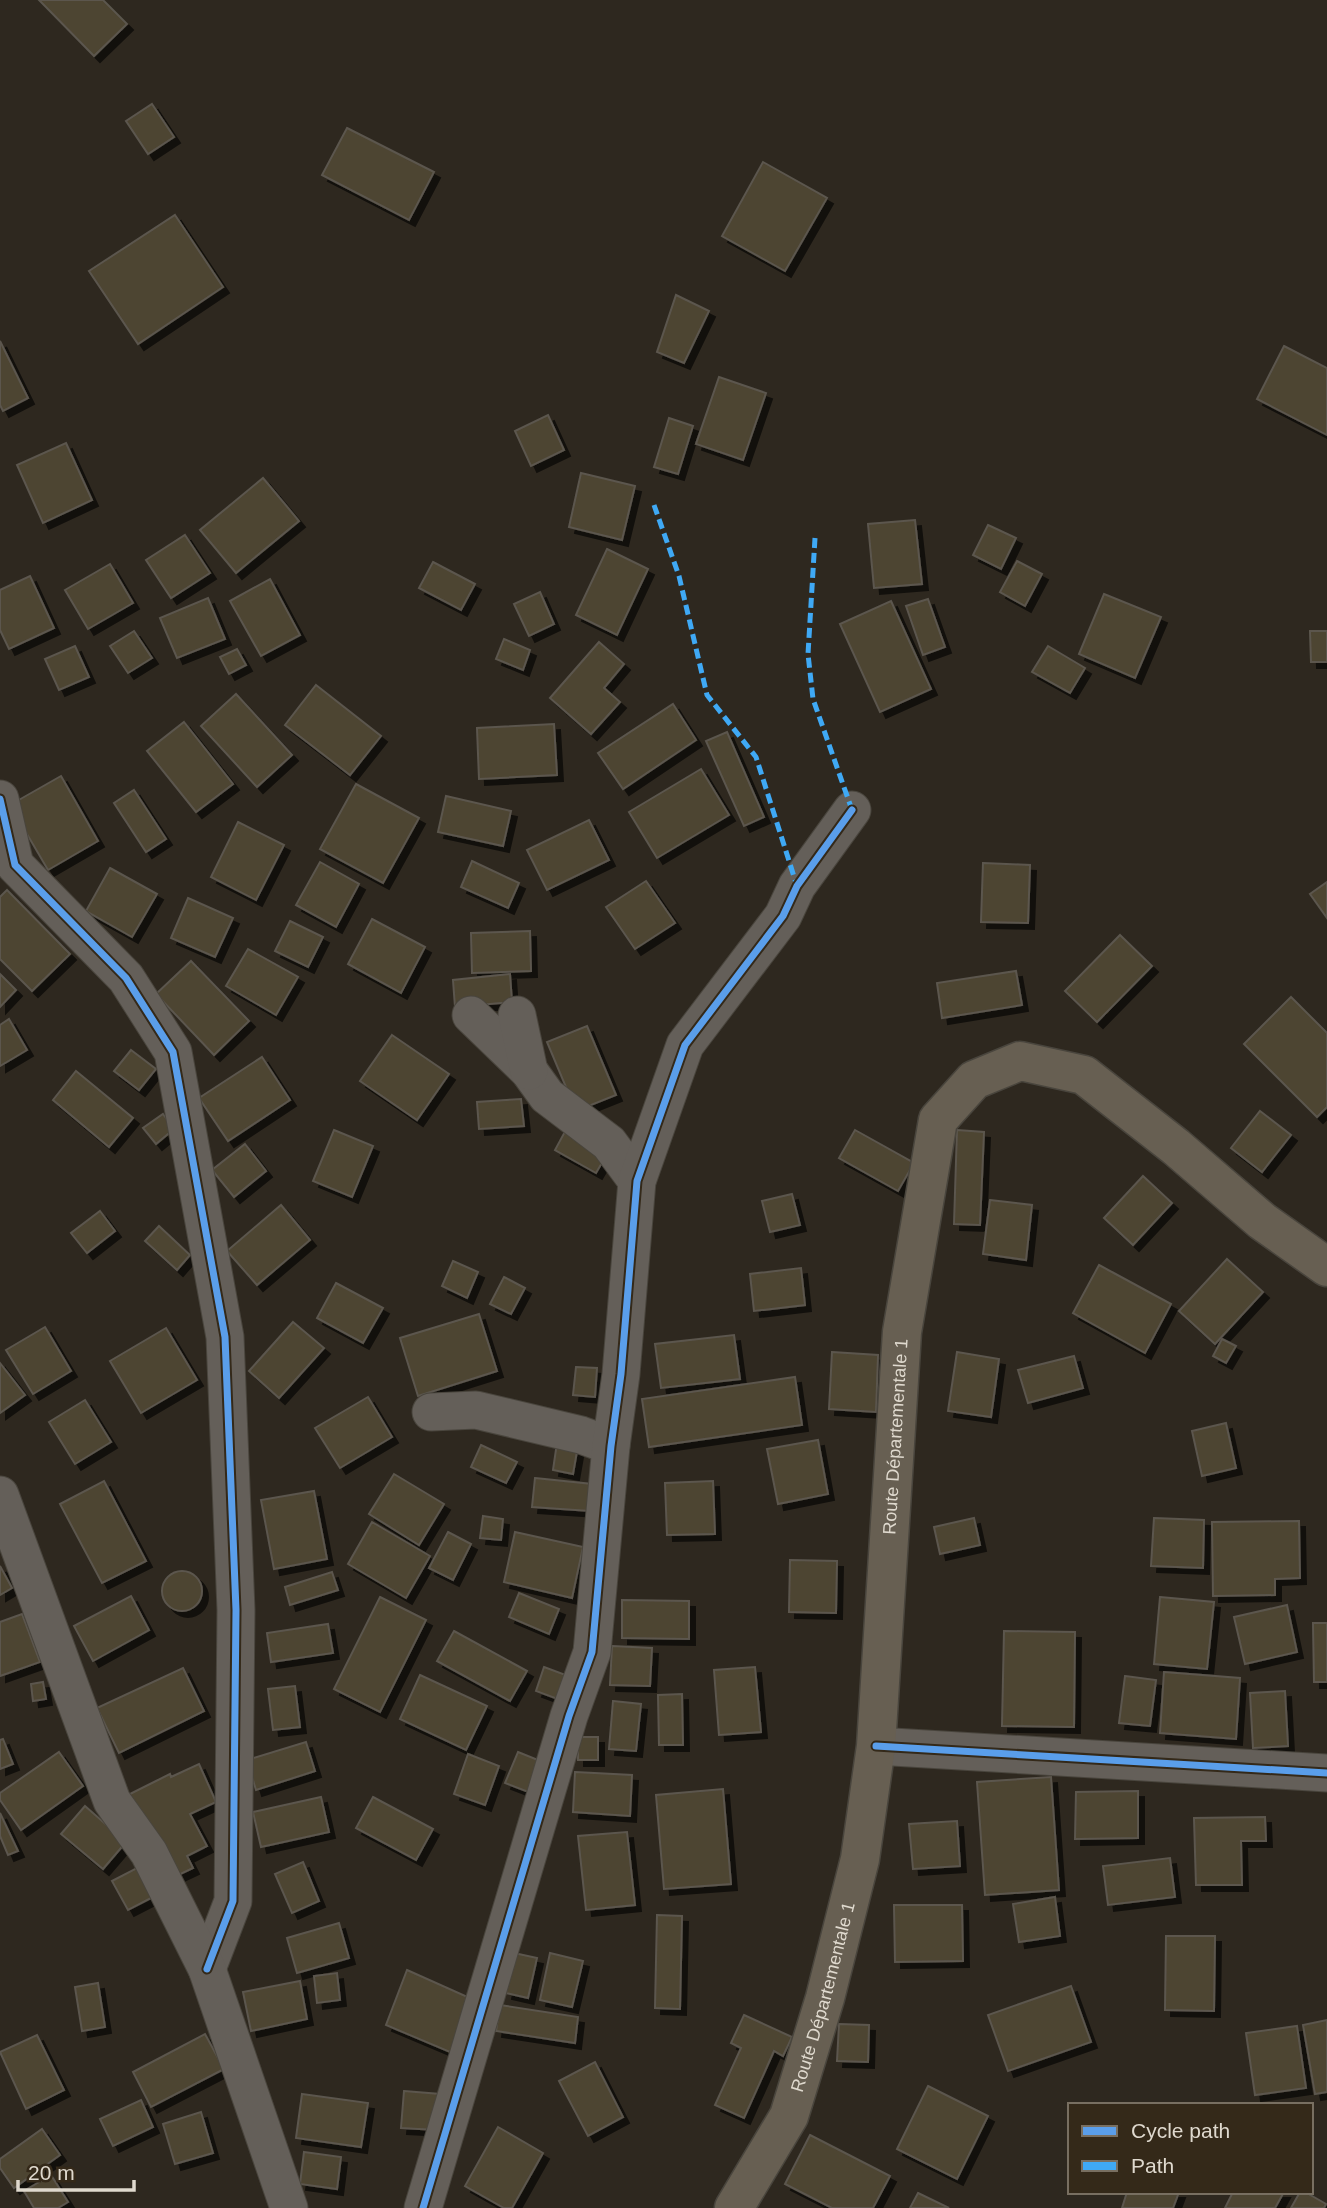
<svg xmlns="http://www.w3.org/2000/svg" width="1327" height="2208" font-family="Arial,sans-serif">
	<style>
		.building { fill: #4d4431; stroke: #5b564e; stroke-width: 2; filter: url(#shadow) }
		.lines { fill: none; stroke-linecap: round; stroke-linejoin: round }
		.minor-casing { stroke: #49453d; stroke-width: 39 }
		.major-casing { stroke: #49453d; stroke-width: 41 }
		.minor { stroke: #645f59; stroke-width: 37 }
		.major { stroke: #675f52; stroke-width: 38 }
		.quiet { stroke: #3fa9f5; stroke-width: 5; stroke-dasharray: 10 5; stroke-linecap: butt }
		.cycleway-casing { stroke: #342919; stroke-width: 11 }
		.cycleway { stroke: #5a9eea; stroke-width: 7 }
		.labels { text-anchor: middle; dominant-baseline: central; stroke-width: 7; stroke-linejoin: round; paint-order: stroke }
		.street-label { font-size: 18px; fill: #dfd9ce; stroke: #342919 }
	</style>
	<defs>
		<filter id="shadow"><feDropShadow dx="6" dy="6" stdDeviation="0" flood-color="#0009"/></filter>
	</defs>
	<rect width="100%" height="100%" fill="#2e281f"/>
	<!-- building -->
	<g class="building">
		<polygon points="39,0 103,0 127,24 94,56"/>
		<polygon points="152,104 174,137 148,154 126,121"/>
		<polygon points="347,128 434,172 409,220 322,175"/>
		<polygon points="763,162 827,198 785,271 722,236"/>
		<polygon points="175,215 223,287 138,344 89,271"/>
		<polygon points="676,295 709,311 684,363 657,352"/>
		<polygon points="0,341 28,398 3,411 0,405"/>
		<polygon points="1284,346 1327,368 1327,435 1257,399"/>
		<polygon points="719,377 766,393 743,460 696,444"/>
		<polygon points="548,415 564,450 531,466 515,431"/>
		<polygon points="669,418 693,426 678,474 654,467"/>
		<polygon points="66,443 92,500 43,523 17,465"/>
		<polygon points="581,473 635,486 622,540 569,527"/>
		<polygon points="263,478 299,521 236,573 200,530"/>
		<polygon points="915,520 922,584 874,588 868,524"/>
		<polygon points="988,525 1016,538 1001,569 973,555"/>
		<polygon points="185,535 210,573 171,598 146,560"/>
		<polygon points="607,549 648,569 617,635 576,615"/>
		<polygon points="1017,561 1042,574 1025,606 1000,592"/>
		<polygon points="433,562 475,584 461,610 419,588"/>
		<polygon points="110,564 133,603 88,629 65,590"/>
		<polygon points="30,576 54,628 9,649 0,630 0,590"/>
		<polygon points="270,579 300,635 261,656 230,601"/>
		<polygon points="540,592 554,624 529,636 514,604"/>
		<polygon points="1104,594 1161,617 1135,678 1079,654"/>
		<polygon points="208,598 225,639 177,658 160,618"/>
		<polygon points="928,599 945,647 923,655 906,606"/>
		<polygon points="891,601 931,689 880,712 840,624"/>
		<polygon points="134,631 152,658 128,673 110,646"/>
		<polygon points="1310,631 1327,631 1327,662 1311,662"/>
		<polygon points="504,639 530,650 523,670 496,659"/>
		<polygon points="599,642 624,664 604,688 620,702 591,734 550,698"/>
		<polygon points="75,646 89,677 59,690 45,659"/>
		<polygon points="1048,646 1085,668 1070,693 1032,672"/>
		<polygon points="237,649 246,665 229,674 220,657"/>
		<polygon points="316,685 381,736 350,775 285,725"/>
		<polygon points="236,694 292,755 257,787 201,726"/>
		<polygon points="673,704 696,740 623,789 598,753"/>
		<polygon points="184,722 233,784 196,812 147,751"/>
		<polygon points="554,724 557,775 479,779 477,728"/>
		<polygon points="727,732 764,817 744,826 706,741"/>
		<polygon points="701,769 729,815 657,858 629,812"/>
		<polygon points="61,776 98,841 48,870 10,805"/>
		<polygon points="356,784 419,818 383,883 320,849"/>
		<polygon points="134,790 166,839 146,852 114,803"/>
		<polygon points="446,796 511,811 503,846 438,832"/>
		<polygon points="589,820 609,860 547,890 527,850"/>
		<polygon points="238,822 284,845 256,900 211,877"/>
		<polygon points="472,861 519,883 508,908 461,887"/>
		<polygon points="320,862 359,884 336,927 296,905"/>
		<polygon points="983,863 1030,865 1028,923 981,922"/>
		<polygon points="110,868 157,894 132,937 86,911"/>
		<polygon points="646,881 675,923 635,949 606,907"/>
		<polygon points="1327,882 1327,918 1310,894"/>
		<polygon points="7,890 70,954 32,991 0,959 0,897"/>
		<polygon points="188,898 233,918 215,957 171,938"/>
		<polygon points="372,919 425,947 401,993 348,964"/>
		<polygon points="290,921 323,937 308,967 275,951"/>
		<polygon points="530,931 531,971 472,973 471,933"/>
		<polygon points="1120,935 1152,966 1097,1022 1065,991"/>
		<polygon points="248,949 298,977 276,1015 226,986"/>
		<polygon points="191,961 249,1021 214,1055 156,994"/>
		<polygon points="1016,971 1022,1005 942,1018 937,983"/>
		<polygon points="0,974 16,990 0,1007"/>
		<polygon points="510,974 512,1002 455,1007 453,980"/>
		<polygon points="1291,997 1327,1033 1327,1107 1317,1117 1244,1044"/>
		<polygon points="9,1019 27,1050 0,1066 0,1025"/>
		<polygon points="587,1026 616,1095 576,1111 547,1042"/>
		<polygon points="392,1035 449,1074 417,1120 360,1081"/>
		<polygon points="131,1050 156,1069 139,1090 114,1071"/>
		<polygon points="262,1057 290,1100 228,1141 199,1098"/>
		<polygon points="76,1071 133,1118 109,1147 53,1100"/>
		<polygon points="521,1099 524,1126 479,1129 477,1102"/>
		<polygon points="1260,1111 1291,1135 1262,1172 1231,1148"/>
		<polygon points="163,1114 174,1129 156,1144 143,1128"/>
		<polygon points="568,1126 610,1149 596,1173 555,1150"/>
		<polygon points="334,1130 373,1146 352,1197 313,1181"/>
		<polygon points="855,1130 914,1163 898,1191 839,1158"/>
		<polygon points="957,1130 984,1132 980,1225 954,1224"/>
		<polygon points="245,1144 266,1171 234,1197 212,1170"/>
		<polygon points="1143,1176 1172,1203 1133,1245 1104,1218"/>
		<polygon points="792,1194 800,1225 770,1232 762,1201"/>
		<polygon points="990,1200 1032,1205 1026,1260 983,1254"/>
		<polygon points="281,1205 310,1240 257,1285 227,1251"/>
		<polygon points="100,1211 115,1231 87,1253 71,1233"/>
		<polygon points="159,1226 190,1255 177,1270 145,1241"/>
		<polygon points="1227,1259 1263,1292 1215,1344 1179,1311"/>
		<polygon points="453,1261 478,1272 467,1298 442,1286"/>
		<polygon points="1099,1265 1171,1304 1145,1353 1073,1313"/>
		<polygon points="801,1268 805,1305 754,1311 750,1274"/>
		<polygon points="504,1277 525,1288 511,1314 490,1304"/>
		<polygon points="336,1283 383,1308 363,1343 317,1318"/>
		<polygon points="479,1314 497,1371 418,1396 400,1338"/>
		<polygon points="293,1322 324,1348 279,1398 249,1371"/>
		<polygon points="45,1327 71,1371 33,1394 6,1350"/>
		<polygon points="166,1328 197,1380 141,1413 110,1361"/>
		<polygon points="734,1335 740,1379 661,1388 655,1344"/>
		<polygon points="1222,1339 1236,1346 1226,1363 1213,1356"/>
		<polygon points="832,1352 878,1355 876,1412 829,1409"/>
		<polygon points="957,1352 999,1359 991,1417 948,1411"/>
		<polygon points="1074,1356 1083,1388 1028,1403 1018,1370"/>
		<polygon points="0,1363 25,1395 0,1413"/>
		<polygon points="576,1367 597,1368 595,1397 573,1395"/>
		<polygon points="795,1377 802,1425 649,1447 642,1399"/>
		<polygon points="368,1397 392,1437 340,1468 315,1428"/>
		<polygon points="85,1400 111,1442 75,1464 49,1422"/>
		<polygon points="1226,1423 1236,1468 1202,1476 1192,1431"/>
		<polygon points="558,1436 579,1440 573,1474 553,1470"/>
		<polygon points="818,1440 828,1494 778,1504 767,1449"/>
		<polygon points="481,1445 517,1462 506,1483 471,1467"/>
		<polygon points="394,1474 444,1504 419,1545 369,1514"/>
		<polygon points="535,1478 592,1484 590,1511 532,1507"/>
		<polygon points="104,1481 146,1561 102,1583 60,1504"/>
		<polygon points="713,1481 715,1534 667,1535 665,1483"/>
		<polygon points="314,1491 327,1559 274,1569 261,1500"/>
		<polygon points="483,1516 503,1519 501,1540 480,1538"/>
		<polygon points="974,1518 980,1545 940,1554 934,1527"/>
		<polygon points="1154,1518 1204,1520 1203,1568 1151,1566"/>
		<polygon points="1299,1521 1300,1578 1275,1579 1275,1595 1213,1596 1212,1522"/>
		<polygon points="372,1522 430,1556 406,1598 348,1564"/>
		<polygon points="448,1532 471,1544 453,1580 429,1568"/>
		<polygon points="515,1532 583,1547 572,1598 504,1582"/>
		<polygon points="790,1560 837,1561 836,1613 789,1612"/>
		<polygon points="0,1566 12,1588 0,1595"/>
		<circle cx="182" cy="1591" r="20"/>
		<polygon points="332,1572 338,1590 290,1605 285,1587"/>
		<polygon points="519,1593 559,1609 549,1634 509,1617"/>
		<polygon points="131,1596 149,1630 93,1661 74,1626"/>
		<polygon points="380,1597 426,1620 380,1712 334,1689"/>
		<polygon points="1160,1597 1214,1602 1207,1669 1154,1664"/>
		<polygon points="622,1600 689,1601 689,1639 622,1638"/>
		<polygon points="1287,1605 1297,1652 1245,1664 1234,1617"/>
		<polygon points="22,1614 40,1662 0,1676 0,1622"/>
		<polygon points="1313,1623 1327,1623 1327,1682 1314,1682"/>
		<polygon points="328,1624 333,1653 271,1662 267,1633"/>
		<polygon points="454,1631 527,1671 510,1701 437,1661"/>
		<polygon points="1004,1631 1075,1632 1074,1727 1002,1726"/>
		<polygon points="612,1646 652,1648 650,1686 610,1685"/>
		<polygon points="544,1667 571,1677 563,1701 536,1691"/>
		<polygon points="755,1667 761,1732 719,1735 714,1670"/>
		<polygon points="183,1668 204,1711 119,1753 97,1708"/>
		<polygon points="1164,1672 1240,1678 1236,1739 1160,1733"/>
		<polygon points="420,1675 487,1706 466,1750 400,1719"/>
		<polygon points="1125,1676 1156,1680 1150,1726 1119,1723"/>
		<polygon points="43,1682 46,1699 33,1701 31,1684"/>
		<polygon points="295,1686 300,1727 273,1730 268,1689"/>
		<polygon points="1285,1691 1288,1746 1253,1748 1250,1693"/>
		<polygon points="682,1694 683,1745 659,1745 658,1695"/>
		<polygon points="613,1701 641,1704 636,1751 609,1749"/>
		<rect x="578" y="1737" width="20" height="23"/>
		<polygon points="3,1739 13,1764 0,1769 0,1740"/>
		<polygon points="306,1742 315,1771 256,1790 247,1760"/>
		<polygon points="59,1752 83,1786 21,1830 0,1800 0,1793"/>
		<polygon points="518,1752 543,1762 531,1793 505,1783"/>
		<polygon points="468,1754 499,1766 485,1805 454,1794"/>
		<polygon points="199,1764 216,1802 190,1814 207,1846 187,1856 193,1868 172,1878 128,1795 170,1774 171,1777"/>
		<polygon points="575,1772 632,1775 630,1816 573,1812"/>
		<polygon points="1051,1777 1059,1890 985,1895 977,1782"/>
		<polygon points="723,1789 731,1884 664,1889 656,1795"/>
		<polygon points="1138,1791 1138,1838 1075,1839 1076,1792"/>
		<polygon points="321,1797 329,1832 261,1847 253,1812"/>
		<polygon points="373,1797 433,1829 416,1860 356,1828"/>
		<polygon points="85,1806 126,1842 103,1869 61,1834"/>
		<polygon points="0,1813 18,1851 8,1855 0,1836"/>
		<polygon points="1265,1817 1266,1841 1241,1841 1242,1885 1196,1885 1194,1818"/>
		<polygon points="957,1821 960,1866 913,1869 909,1824"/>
		<polygon points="627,1832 635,1905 586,1910 578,1836"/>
		<polygon points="1170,1858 1175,1897 1108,1905 1103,1866"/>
		<polygon points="303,1862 319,1901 292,1913 275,1874"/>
		<polygon points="137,1868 153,1897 128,1910 112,1881"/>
		<polygon points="1055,1897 1060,1936 1019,1942 1013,1904"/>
		<polygon points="894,1905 962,1905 963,1961 895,1962"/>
		<polygon points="657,1915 682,1916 680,2009 655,2008"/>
		<polygon points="339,1923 349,1958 297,1973 287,1938"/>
		<polygon points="1166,1936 1215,1936 1214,2011 1165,2010"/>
		<polygon points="514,1953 537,1958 528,1998 506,1993"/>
		<polygon points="550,1953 583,1961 572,2007 540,2000"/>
		<polygon points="407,1970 472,1999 450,2052 386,2025"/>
		<polygon points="337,1973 340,2000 317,2003 314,1976"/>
		<polygon points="300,1981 307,2019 251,2031 243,1992"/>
		<polygon points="98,1983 105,2027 82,2031 75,1987"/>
		<polygon points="1071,1986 1091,2042 1008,2071 988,2015"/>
		<polygon points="500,2005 578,2017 575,2043 496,2031"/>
		<polygon points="744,2015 792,2037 783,2056 774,2051 744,2118 715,2105 741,2048 731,2043"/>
		<polygon points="1327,2020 1327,2092 1315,2094 1303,2025"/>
		<polygon points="839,2024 869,2025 868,2062 837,2061"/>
		<polygon points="1297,2026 1306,2088 1255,2095 1246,2033"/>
		<polygon points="205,2034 224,2069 151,2107 133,2072"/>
		<polygon points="37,2035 64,2090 26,2109 0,2052"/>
		<polygon points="595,2062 623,2117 588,2136 559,2081"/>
		<polygon points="928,2086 988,2116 957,2179 897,2149"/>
		<polygon points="404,2091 440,2094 437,2130 401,2128"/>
		<polygon points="302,2094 368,2103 361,2147 296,2138"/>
		<polygon points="141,2100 153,2127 113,2146 100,2119"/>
		<polygon points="201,2112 213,2153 175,2164 163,2124"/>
		<polygon points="498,2127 543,2153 512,2208 504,2208 465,2186"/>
		<polygon points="42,2129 60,2155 14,2188 0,2168 0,2159"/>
		<polygon points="810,2135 890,2176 873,2208 832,2208 785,2184"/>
		<polygon points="304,2152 341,2157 337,2189 300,2184"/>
		<polygon points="51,2175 68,2202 58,2208 34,2208 24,2191"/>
		<polygon points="1127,2192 1179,2192 1173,2208 1122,2208"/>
		<polygon points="1233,2192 1284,2192 1275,2208 1225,2208"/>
		<polygon points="1300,2192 1305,2192 1326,2204 1324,2208 1291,2208"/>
		<polygon points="918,2193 949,2208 910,2208"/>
	</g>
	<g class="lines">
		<!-- minor casing -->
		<g class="minor-casing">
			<g id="minor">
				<polyline points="0,799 15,865 126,978 173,1052 225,1337 236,1610 233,1901 207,1969"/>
				<polyline points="471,1015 529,1071 547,1096 609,1143 637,1181"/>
				<polyline points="517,1015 529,1071"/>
				<polyline points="431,1412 476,1410 581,1435 611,1446"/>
				<polyline points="0,1495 112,1801 149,1853 207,1969 289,2208"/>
				<polyline points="876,1746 1327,1773"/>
				<polyline points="423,2208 569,1716 592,1652 611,1446 621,1374 637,1181 685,1045 783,916 797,886 852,810"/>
			</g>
		</g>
		<!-- major casing -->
		<g class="major-casing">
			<g id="major">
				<path id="s1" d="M734 2208 789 2116 825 1998 860 1859 876 1746 902 1332 938 1120 974 1080 1020 1061 1084 1075 1176 1147 1262 1221 1327 1267"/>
			</g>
		</g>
		<!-- minor -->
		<use href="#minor" class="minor"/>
		<!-- major -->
		<use href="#major" class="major"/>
		<!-- quiet -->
		<g class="quiet">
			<polyline points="654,505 679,576 707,695 756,757 797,886"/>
			<polyline points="815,538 808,654 813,699 852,810"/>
		</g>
		<!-- cycleway casing -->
		<g class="cycleway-casing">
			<g id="cycleway">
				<polyline points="0,799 15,865 126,978 173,1052 225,1337 236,1610 233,1901 207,1969"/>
				<polyline points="876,1746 1327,1773"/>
				<polyline points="423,2208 569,1716 592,1652 611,1446 621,1374 637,1181 685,1045 783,916 797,886 852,810"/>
			</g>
		</g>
		<!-- cycleway -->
		<use href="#cycleway" class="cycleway"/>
	</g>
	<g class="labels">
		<!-- street labels -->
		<g class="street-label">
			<text stroke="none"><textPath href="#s1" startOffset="798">Route Départementale 1</textPath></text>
			<text stroke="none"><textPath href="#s1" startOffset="231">Route Départementale 1</textPath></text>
		</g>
	</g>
	<!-- legend -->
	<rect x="1068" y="2103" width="245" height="91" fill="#342919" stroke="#786f61" stroke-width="2"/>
	<rect x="1082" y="2126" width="35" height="10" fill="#5a9eea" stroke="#786f61" stroke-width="2"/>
	<text x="1131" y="2138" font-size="21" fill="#dfd9ce">Cycle path</text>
	<rect x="1082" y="2161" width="35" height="10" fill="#3fa9f5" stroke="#786f61" stroke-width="2"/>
	<text x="1131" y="2173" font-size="21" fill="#dfd9ce">Path</text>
	<!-- scale -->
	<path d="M18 2180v10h116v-10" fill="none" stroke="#dfd9ce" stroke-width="3.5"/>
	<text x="28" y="2180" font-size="21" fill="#dfd9ce" stroke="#342919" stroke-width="5" paint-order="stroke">20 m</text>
</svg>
